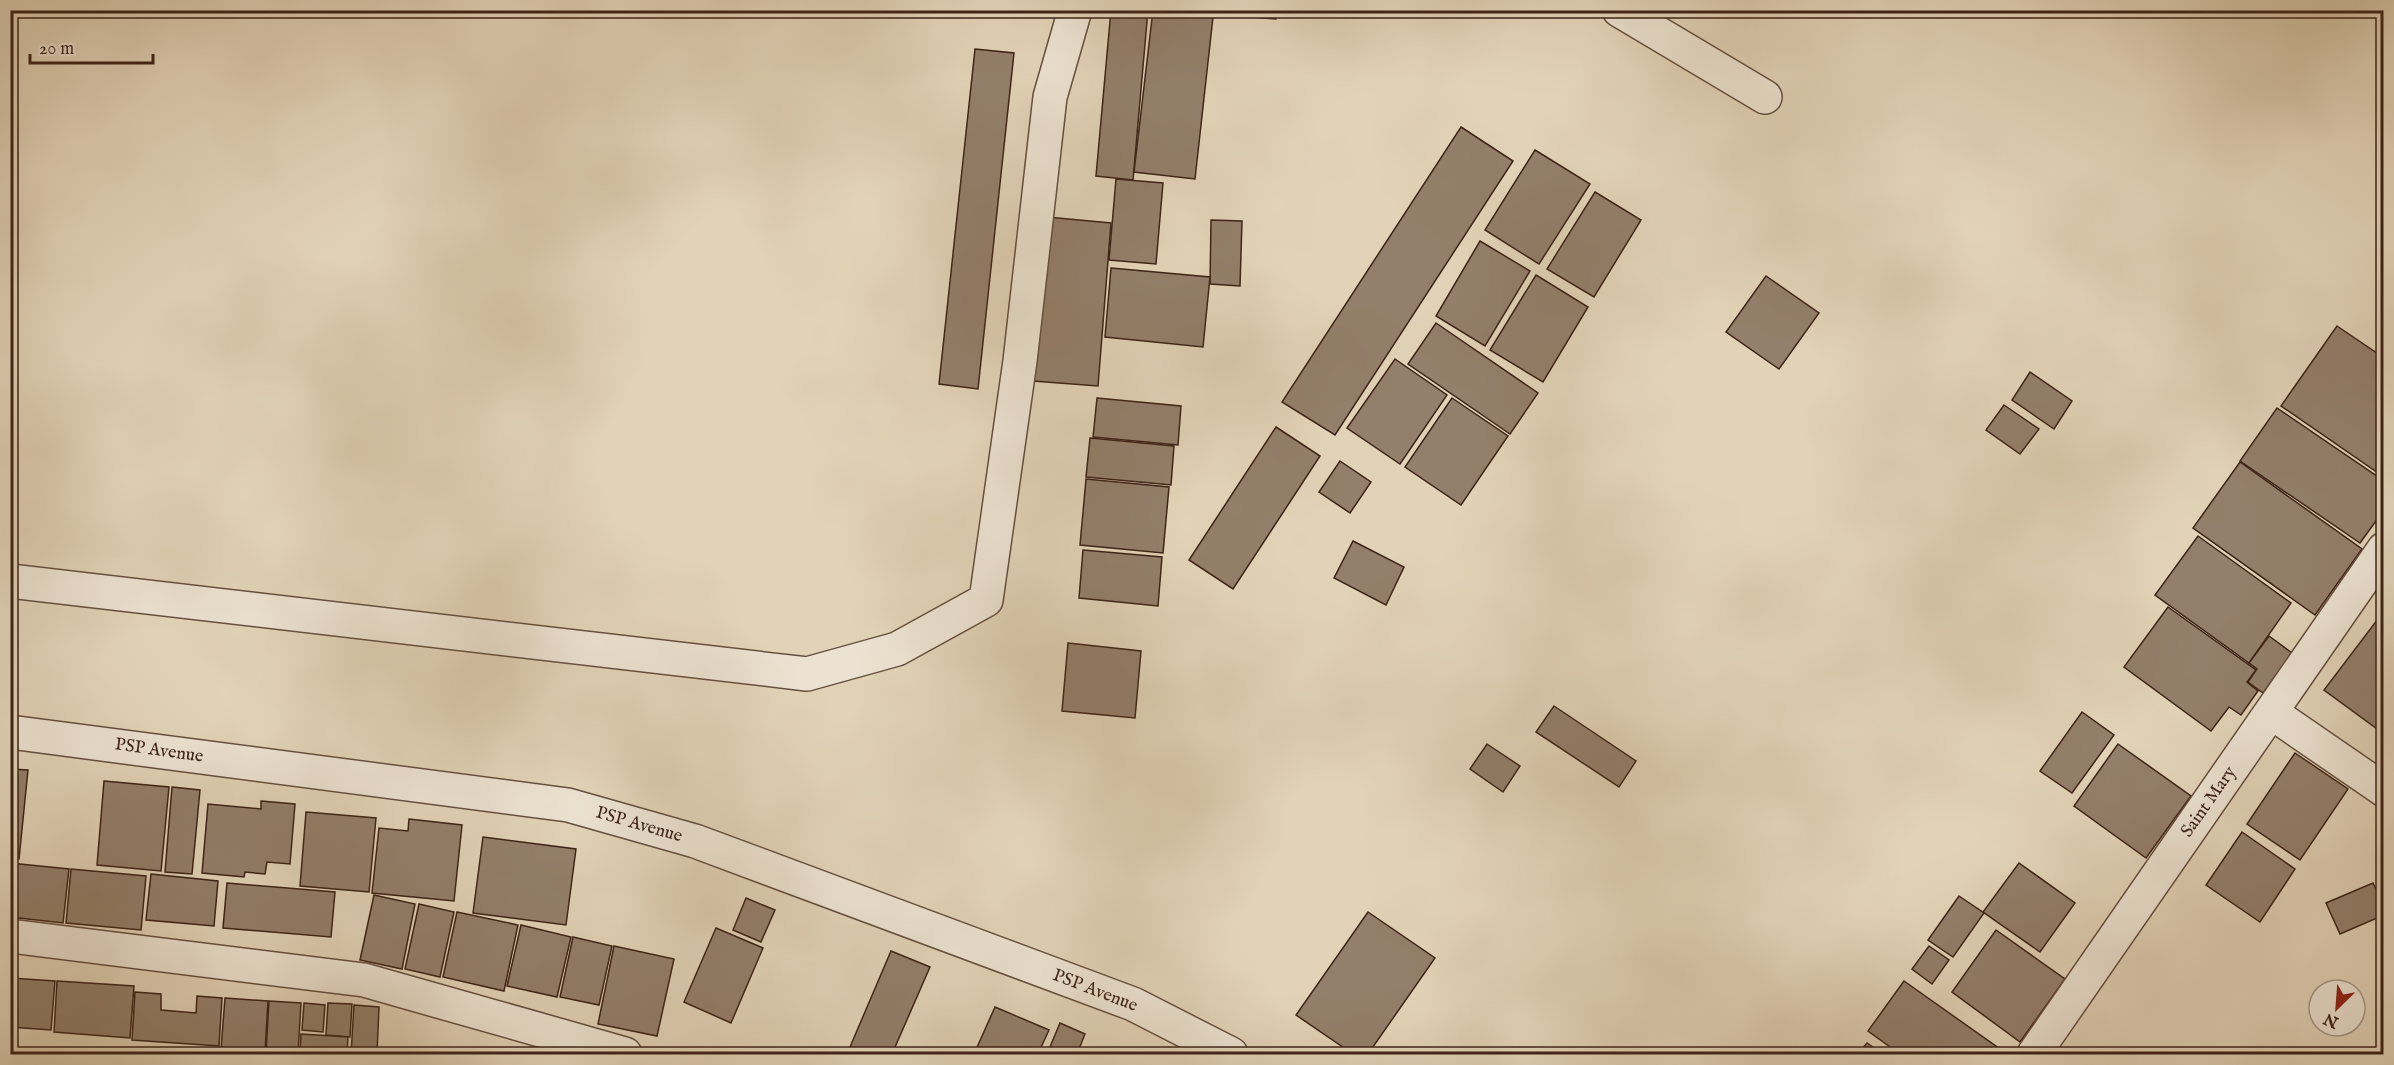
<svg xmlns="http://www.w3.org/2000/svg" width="2394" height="1065" font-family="'IM FELL English',serif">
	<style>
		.building { fill: #937f6b; stroke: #3d2317; stroke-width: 1.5 }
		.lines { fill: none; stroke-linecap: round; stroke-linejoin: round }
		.minor-casing { stroke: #664f3f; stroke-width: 36 }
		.minor { stroke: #ece2d1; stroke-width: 33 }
		.labels { text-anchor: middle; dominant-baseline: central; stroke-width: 6; stroke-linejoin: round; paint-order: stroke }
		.street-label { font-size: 18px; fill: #3d2317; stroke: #ece2d1 }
	</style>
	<rect width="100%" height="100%" fill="#e2d3b8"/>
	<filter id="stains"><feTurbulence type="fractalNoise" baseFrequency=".00333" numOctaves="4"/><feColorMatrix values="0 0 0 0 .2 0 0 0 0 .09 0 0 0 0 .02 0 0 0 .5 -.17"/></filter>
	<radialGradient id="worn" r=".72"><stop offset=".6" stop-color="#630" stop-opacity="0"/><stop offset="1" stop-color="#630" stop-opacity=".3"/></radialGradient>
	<!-- building -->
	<g class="building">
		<polygon points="1111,10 1148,10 1133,180 1096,176"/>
		<polygon points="1153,10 1213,17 1195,179 1134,172"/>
		<polygon points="1229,10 1276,10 1276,19 1229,15"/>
		<polygon points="975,49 1014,53 978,389 939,384"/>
		<polygon points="1461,127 1513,161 1335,435 1282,402"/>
		<polygon points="1535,150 1590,184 1539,264 1485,230"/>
		<polygon points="1116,179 1163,183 1156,264 1109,260"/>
		<polygon points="1595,192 1641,220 1594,297 1547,269"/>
		<polygon points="1047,217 1111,223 1098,386 1033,381"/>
		<polygon points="1211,220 1242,221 1240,286 1210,284"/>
		<polygon points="1480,241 1530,271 1485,346 1436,316"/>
		<polygon points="1111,268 1210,277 1203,347 1105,337"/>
		<polygon points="1536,275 1588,307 1543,382 1490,350"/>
		<polygon points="1766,276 1819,313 1779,369 1726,332"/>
		<polygon points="1436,323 1538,393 1510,434 1408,364"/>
		<polygon points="2337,326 2384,358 2384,477 2281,406"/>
		<polygon points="1395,359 1447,395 1400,464 1347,428"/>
		<polygon points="2030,372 2072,401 2054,429 2012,400"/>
		<polygon points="1097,398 1181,406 1178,445 1093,437"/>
		<polygon points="1452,398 1508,436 1461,505 1405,467"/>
		<polygon points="2004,405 2039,429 2020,454 1986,430"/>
		<polygon points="2277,408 2384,481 2384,510 2360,543 2240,461"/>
		<polygon points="1276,427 1320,456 1233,589 1189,560"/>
		<polygon points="1090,438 1174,446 1171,485 1086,477"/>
		<polygon points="1340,461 1371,482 1350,513 1319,492"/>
		<polygon points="2240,462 2362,549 2315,615 2193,528"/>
		<polygon points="1086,479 1169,487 1163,553 1080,545"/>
		<polygon points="2198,536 2291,603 2249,663 2155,595"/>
		<polygon points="1353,541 1404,567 1386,605 1334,578"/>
		<polygon points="1083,550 1162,557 1158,606 1079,598"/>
		<polygon points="2168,607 2256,670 2247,682 2258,691 2241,715 2229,707 2211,731 2124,667"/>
		<polygon points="2384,611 2384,734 2324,690"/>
		<polygon points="2269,636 2292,653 2263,693 2248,682 2257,669 2249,663"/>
		<polygon points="1068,643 1141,651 1135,718 1062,711"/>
		<polygon points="1554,706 1636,761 1619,787 1536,732"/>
		<polygon points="2082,712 2114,735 2072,793 2040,771"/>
		<polygon points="1487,744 1520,766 1503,792 1470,769"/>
		<polygon points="2118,744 2191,796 2146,858 2074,806"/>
		<polygon points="2295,753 2348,789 2300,860 2247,824"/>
		<polygon points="10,769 28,770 19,859 10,858"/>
		<polygon points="104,781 169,787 161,871 97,865"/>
		<polygon points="172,787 200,790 192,874 165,872"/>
		<polygon points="261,801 295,804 290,864 267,862 265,874 245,872 244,877 202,873 208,804 261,809"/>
		<polygon points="306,812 376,818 369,892 300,886"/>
		<polygon points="409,819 462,825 454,901 372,893 379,828 408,831"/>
		<polygon points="2242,832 2295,869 2260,922 2206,885"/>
		<polygon points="483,837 576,849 566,925 473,913"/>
		<polygon points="10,863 69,869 63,923 10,917"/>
		<polygon points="2019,863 2075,903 2040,952 1983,912"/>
		<polygon points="71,869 146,876 141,930 66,923"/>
		<polygon points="151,874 218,881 214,926 146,920"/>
		<polygon points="227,883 335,892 331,937 223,928"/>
		<polygon points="2373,883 2384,906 2384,915 2340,934 2326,903"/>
		<polygon points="374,895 415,904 402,969 360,960"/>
		<polygon points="1959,896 1984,913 1953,957 1928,940"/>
		<polygon points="746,898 775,910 761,942 733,930"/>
		<polygon points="419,904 454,912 440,977 405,969"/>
		<polygon points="457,912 518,925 504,991 443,977"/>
		<polygon points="1368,912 1435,958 1368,1054 1353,1054 1296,1015"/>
		<polygon points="521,925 571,937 557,997 507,986"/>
		<polygon points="716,928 763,948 731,1023 684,1002"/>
		<polygon points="1996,930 2065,979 2020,1042 1952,992"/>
		<polygon points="573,937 612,946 599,1005 560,997"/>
		<polygon points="614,946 674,959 657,1036 598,1024"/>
		<polygon points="1929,946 1949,960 1932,984 1912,969"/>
		<polygon points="891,951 930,967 892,1054 867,1054 850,1047"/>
		<polygon points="10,978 55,981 51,1030 10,1027"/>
		<polygon points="57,981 134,986 130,1038 54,1032"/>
		<polygon points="1904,981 2000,1049 1996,1054 1900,1054 1868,1031"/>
		<polygon points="135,992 161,994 161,1010 196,1013 197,996 222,998 219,1046 132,1040"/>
		<polygon points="225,998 268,1001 265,1052 221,1049"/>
		<polygon points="269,1001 301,1003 298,1054 266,1052"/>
		<polygon points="304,1003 325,1005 323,1032 302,1030"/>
		<polygon points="328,1003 352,1004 350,1037 326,1035"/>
		<polygon points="354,1005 379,1007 377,1054 351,1054"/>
		<polygon points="995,1007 1049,1030 1038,1054 974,1054"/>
		<polygon points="1060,1023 1085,1034 1077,1054 1047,1054"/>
		<polygon points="301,1034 348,1037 347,1054 300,1054"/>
		<polygon points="1867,1043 1883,1054 1858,1054"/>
	</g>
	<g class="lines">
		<!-- minor casing -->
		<g class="minor-casing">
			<g id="minor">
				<polyline points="1619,10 1765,97"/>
				<polyline points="10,581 807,674 897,649 986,600 1020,361 1050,97 1075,10"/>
				<polyline points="2272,713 2384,790"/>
				<polyline points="10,732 568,805 695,841 1133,1004 1231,1054"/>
				<polyline points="10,936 364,980 625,1054"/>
				<polyline points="2034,1054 2384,549"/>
			</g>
		</g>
		<!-- minor -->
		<use href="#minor" class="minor"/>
	</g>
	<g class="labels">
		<!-- street labels -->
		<g class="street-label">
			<text transform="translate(159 751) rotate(8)">PSP Avenue</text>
			<text transform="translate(2209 802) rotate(-55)">Saint Mary</text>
			<text transform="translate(639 825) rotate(16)">PSP Avenue</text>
			<text transform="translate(1095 991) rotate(21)">PSP Avenue</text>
		</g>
	</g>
	<!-- margin -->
	<rect width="2394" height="1065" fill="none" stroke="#e2d3b8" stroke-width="36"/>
	<rect x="12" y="12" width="2370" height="1041" fill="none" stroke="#3d2317" stroke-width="3"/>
	<rect x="18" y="18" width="2358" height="1029" fill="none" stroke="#3d2317" stroke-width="1.5"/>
	<!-- north arrow -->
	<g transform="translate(2337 1008) rotate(205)"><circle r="28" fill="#ece2d1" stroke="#a69687" stroke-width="1.5"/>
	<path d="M0-4.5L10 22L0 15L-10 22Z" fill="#8f2418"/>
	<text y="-9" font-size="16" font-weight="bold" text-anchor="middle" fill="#3d2317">N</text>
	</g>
	<!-- scale -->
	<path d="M30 54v9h123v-9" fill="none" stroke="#3d2317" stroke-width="3"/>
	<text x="39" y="54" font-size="18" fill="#3d2317" stroke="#ece2d1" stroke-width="4.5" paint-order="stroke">20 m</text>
	<rect width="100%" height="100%" filter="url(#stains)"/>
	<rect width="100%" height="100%" fill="url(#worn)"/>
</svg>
